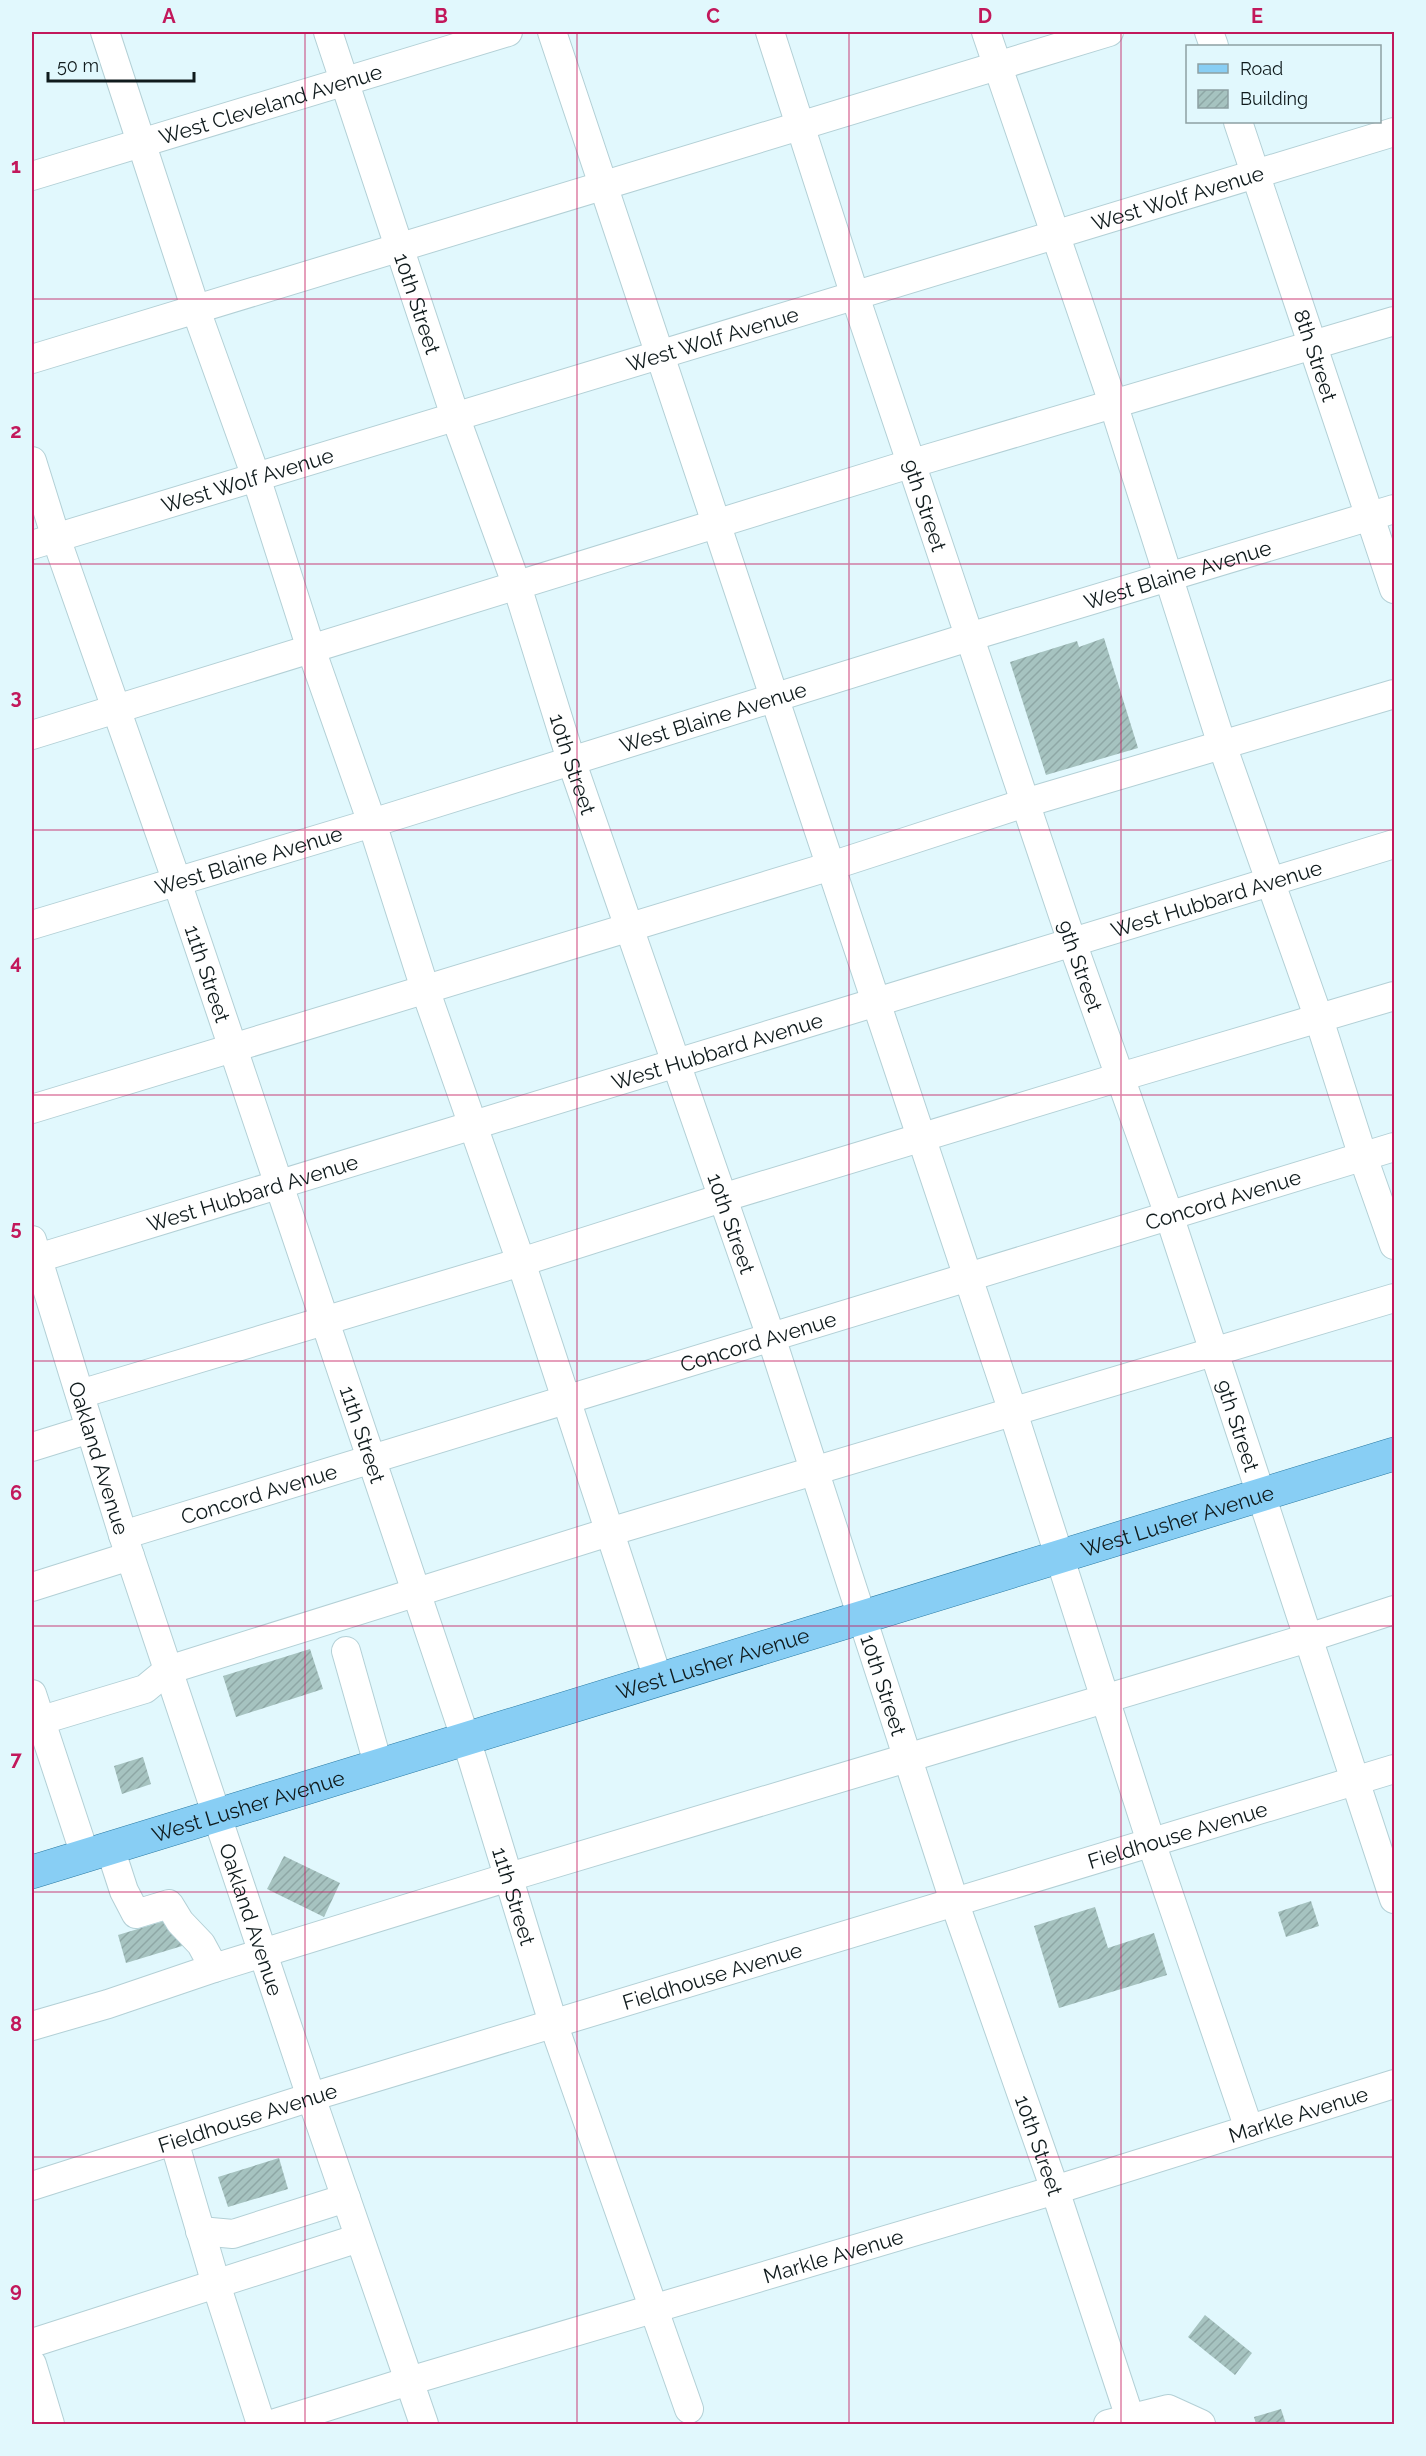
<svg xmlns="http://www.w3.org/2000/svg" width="1426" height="2456" font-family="Raleway,sans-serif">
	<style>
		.building { fill: url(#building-hatch) }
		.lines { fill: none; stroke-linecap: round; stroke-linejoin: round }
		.minor-casing { stroke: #b3d0d6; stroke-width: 30 }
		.major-casing { stroke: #2b7ba4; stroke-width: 34 }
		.minor { stroke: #fff; stroke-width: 28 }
		.major { stroke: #88cef4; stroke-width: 33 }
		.grid { fill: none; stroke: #c2185b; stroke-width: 1.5; stroke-opacity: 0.55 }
		.labels { text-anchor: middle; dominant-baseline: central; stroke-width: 5; stroke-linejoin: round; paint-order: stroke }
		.street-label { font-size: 21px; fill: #101b1d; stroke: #e1f8fd }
		.neatline { fill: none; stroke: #c2185b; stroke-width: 2 }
		.grid-label { font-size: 20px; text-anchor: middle; font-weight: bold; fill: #c2185b }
	</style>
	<defs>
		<pattern id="building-hatch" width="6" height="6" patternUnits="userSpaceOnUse" patternTransform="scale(1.5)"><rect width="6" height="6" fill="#a6c3c0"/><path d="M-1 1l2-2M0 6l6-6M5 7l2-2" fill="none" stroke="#8ea7a5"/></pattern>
	</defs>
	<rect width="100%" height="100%" fill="#e1f8fd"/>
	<!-- building -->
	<g class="building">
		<polygon points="1104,638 1138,748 1046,775 1010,662 1077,641 1079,647"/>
		<polygon points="310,1649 323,1689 236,1717 223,1676"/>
		<polygon points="143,1757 151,1784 122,1794 114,1766"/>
		<polygon points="284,1856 340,1883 324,1917 267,1889"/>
		<polygon points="1311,1901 1319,1926 1286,1937 1278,1912"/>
		<polygon points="1095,1907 1108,1948 1154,1933 1167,1975 1059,2008 1034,1926"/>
		<polygon points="174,1918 182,1946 126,1963 118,1935"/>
		<polygon points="279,2158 288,2189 228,2207 218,2177"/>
		<polygon points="1205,2315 1252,2353 1235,2375 1188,2337"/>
		<polygon points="1281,2409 1286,2424 1256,2424 1254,2417"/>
	</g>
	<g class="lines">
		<!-- minor casing -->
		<g class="minor-casing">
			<g id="minor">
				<polyline points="105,32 196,310 256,477 311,649 372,823 425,989 521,1262 658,1679"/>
				<path id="s1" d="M328 32 455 416 517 586 571 760 771 1337 954 1901 1055 2190 1130 2418"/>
				<polyline points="552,32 1013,1412 1151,1842 1249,2129"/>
				<path id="s2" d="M770 32 855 296 1072 942 1169 1215 1394 1899"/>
				<polyline points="986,32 1113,403 1222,745 1319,1019 1363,1157 1394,1245"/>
				<polyline points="1209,32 1214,46"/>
				<path id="s3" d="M1238 122 1394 589"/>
				<path id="s4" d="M32 176 508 32"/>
				<polyline points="32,359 1109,32"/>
				<path id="s5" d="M32 461 56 538 177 882 472 1758 553 2023 689 2409"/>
				<path id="s6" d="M32 545 1394 132"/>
				<polyline points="32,735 913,463 1394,321"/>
				<path id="s7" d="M32 925 372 823 969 637 1394 509"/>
				<polyline points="32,1109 831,866 1025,803 1394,694"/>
				<path id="s8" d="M32 1240 123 1535 311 2097 424 2424"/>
				<path id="s9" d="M38 1258 1394 844"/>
				<polyline points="80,1394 521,1262 722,1198 1120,1077 1394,996"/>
				<polyline points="32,1447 90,1429"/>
				<path id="s10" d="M123 1535 1394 1147"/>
				<polyline points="32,1587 130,1556"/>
				<polyline points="346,1651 378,1764"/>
				<polyline points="32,1694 85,1855"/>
				<polyline points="32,1723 145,1689 168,1670 609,1532 1394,1298"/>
				<polyline points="110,1848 124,1891 136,1914 169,1904 180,1922 201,1944 214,1968"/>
				<polyline points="32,2026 108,2004 214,1968 509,1877 1308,1638 1394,1610"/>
				<polyline points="174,2141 216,2284 261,2424"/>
				<path id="s11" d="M32 2186 311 2097 1394 1769"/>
				<polyline points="200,2231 233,2234 346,2198"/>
				<polyline points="32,2343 359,2238"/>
				<polyline points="32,2364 50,2424"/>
				<path id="s12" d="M272 2424 409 2381 1055 2190 1394 2084"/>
				<polyline points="1108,2424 1168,2409 1201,2424"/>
			</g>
		</g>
		<!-- major casing -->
		<g class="major-casing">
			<g id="major">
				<path id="s13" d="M32 1872 1394 1454"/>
			</g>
		</g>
		<!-- minor -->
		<use href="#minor" class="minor"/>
		<!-- major -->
		<use href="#major" class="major"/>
	</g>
	<!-- grid -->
	<path class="grid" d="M305 32V2424M577 32V2424M849 32V2424M1121 32V2424M32 299H1394M32 564H1394M32 830H1394M32 1095H1394M32 1361H1394M32 1626H1394M32 1892H1394M32 2157H1394"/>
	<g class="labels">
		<!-- street labels -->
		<g class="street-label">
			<text stroke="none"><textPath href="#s4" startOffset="249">West Cleveland Avenue</textPath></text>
			<text stroke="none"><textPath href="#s6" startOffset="1197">West Wolf Avenue</textPath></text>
			<text stroke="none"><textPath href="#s1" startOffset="286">10th Street</textPath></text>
			<text stroke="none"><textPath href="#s6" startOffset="711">West Wolf Avenue</textPath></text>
			<text stroke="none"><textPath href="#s3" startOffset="246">8th Street</textPath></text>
			<text stroke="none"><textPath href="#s6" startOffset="225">West Wolf Avenue</textPath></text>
			<text stroke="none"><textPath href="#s2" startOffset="498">9th Street</textPath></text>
			<text stroke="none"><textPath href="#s7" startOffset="1198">West Blaine Avenue</textPath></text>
			<text stroke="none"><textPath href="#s7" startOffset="712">West Blaine Avenue</textPath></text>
			<text stroke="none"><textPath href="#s1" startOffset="772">10th Street</textPath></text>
			<text stroke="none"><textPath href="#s7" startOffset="226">West Blaine Avenue</textPath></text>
			<text stroke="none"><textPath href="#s9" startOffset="1232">West Hubbard Avenue</textPath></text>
			<text stroke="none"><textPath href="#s2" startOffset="984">9th Street</textPath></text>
			<text stroke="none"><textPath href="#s5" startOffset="542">11th Street</textPath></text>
			<text stroke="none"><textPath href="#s9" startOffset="710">West Hubbard Avenue</textPath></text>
			<text stroke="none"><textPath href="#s9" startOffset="224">West Hubbard Avenue</textPath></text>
			<text stroke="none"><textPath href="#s10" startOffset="1150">Concord Avenue</textPath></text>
			<text stroke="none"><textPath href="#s1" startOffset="1258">10th Street</textPath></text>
			<text stroke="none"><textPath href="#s10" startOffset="664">Concord Avenue</textPath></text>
			<text stroke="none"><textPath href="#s2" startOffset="1470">9th Street</textPath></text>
			<text stroke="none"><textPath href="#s5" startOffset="1028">11th Street</textPath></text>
			<text stroke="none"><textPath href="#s8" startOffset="228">Oakland Avenue</textPath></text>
			<text stroke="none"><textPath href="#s10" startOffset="142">Concord Avenue</textPath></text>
			<text stroke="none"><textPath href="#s13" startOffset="1198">West Lusher Avenue</textPath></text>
			<text stroke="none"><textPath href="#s13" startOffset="712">West Lusher Avenue</textPath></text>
			<text stroke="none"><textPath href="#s1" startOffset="1744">10th Street</textPath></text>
			<text stroke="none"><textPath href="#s13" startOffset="226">West Lusher Avenue</textPath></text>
			<text stroke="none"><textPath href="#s11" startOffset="1198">Fieldhouse Avenue</textPath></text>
			<text stroke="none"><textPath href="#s5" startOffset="1514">11th Street</textPath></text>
			<text stroke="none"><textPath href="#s8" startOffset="714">Oakland Avenue</textPath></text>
			<text stroke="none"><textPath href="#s11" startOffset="712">Fieldhouse Avenue</textPath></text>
			<text stroke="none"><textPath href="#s12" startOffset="1072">Markle Avenue</textPath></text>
			<text stroke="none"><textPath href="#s11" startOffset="226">Fieldhouse Avenue</textPath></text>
			<text stroke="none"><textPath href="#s1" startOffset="2230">10th Street</textPath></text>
			<text stroke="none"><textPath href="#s12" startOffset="586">Markle Avenue</textPath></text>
		</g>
	</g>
	<!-- border -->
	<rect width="1426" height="2456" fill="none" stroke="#e1f8fd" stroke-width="66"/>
	<!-- legend -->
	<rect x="1186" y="45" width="195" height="78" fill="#e1f8fd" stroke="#8da0a3" stroke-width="1.5"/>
	<rect x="1198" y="64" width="30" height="9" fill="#88cef4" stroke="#8da0a3" stroke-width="1.5"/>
	<text x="1240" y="75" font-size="18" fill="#101b1d">Road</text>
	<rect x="1198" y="90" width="30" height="18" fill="url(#building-hatch)" stroke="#8da0a3" stroke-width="1.5"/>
	<text x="1240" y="105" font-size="18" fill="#101b1d">Building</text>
	<!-- scale -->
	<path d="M48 72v9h146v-9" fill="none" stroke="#101b1d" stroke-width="3"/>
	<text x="57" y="72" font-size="18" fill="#101b1d" stroke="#e1f8fd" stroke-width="4.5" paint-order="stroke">50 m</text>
	<rect x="33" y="33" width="1360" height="2390" class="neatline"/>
	<g class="grid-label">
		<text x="169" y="23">A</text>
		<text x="441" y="23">B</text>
		<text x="713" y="23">C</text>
		<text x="985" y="23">D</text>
		<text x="1257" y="23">E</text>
		<text x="16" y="173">1</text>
		<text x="16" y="438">2</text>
		<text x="16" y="704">3</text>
		<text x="16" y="969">4</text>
		<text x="16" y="1235">5</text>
		<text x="16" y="1500">6</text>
		<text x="16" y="1766">7</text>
		<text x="16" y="2031">8</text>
		<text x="16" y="2297">9</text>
	</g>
</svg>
